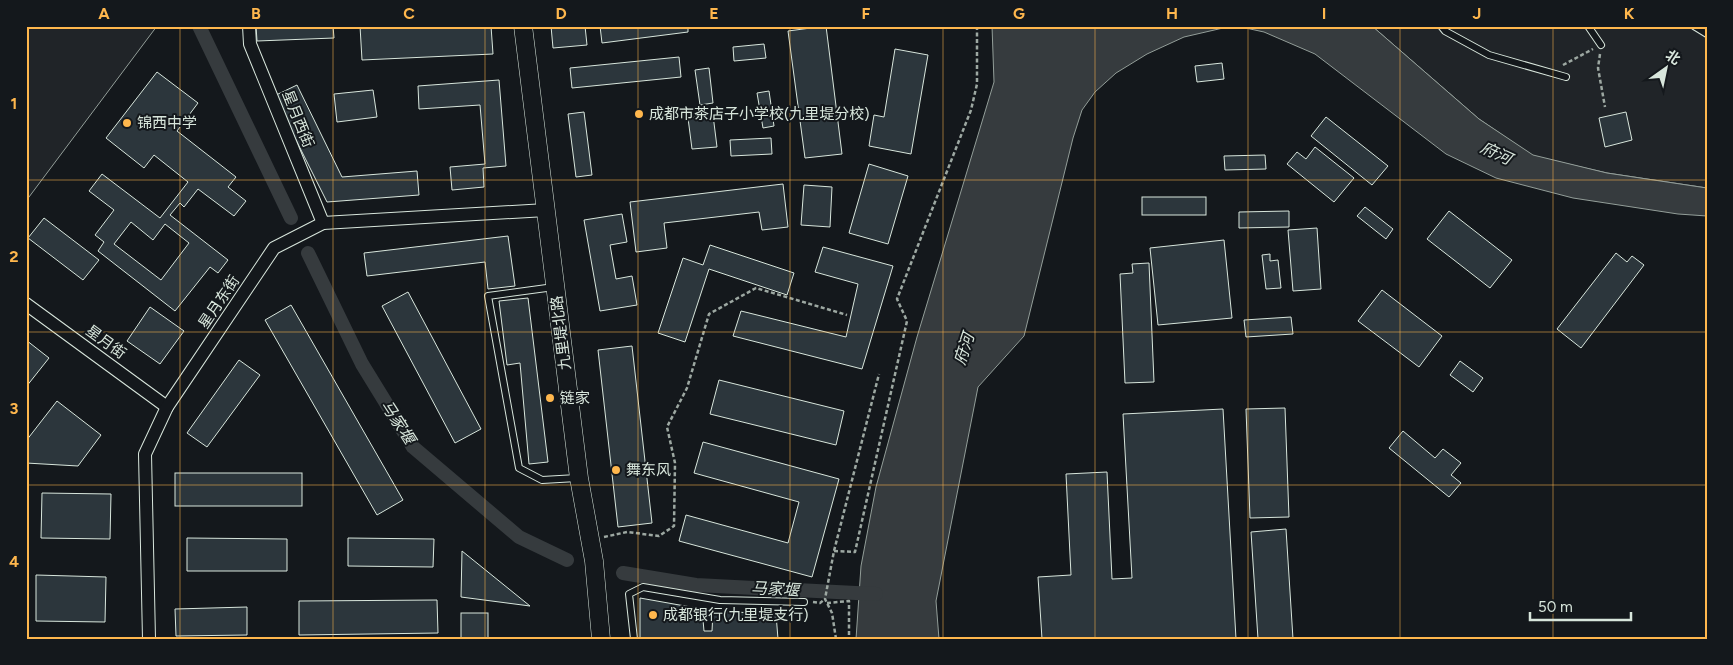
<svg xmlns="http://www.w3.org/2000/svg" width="1733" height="665" font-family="Figtree,'Noto Sans SC',sans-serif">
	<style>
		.green { fill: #202428; stroke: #939e99 }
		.water { fill: #363b3e; stroke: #939e99 }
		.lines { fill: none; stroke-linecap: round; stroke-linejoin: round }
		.canal { stroke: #363b3e; stroke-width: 14 }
		.building { fill: #2c363c; stroke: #d8e6dc; fill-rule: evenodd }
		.lane-casing { stroke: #d8e6dc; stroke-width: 8 }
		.street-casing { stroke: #d8e6dc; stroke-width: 14 }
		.secondary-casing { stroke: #d8e6dc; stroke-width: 19 }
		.path { stroke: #9da8a2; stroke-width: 2.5; stroke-dasharray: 4 2.5; stroke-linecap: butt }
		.lane { stroke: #14181c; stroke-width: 6 }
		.street { stroke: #14181c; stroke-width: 12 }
		.secondary { stroke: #14181c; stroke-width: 18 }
		.grid { fill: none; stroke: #ffb74d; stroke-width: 1; stroke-opacity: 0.55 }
		.poi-dot { fill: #ffb74d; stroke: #14181c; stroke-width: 2 }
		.labels { text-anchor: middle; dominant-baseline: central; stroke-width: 4; stroke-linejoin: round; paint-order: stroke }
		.poi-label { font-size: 15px; fill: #d8e6dc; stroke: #14181c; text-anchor: start }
		.street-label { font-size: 15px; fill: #d8e6dc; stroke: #14181c }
		.water-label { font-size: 16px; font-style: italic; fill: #d8e6dc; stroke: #14181c }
		.neatline { fill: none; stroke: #ffb74d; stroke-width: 2 }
		.grid-label { font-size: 16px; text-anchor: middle; font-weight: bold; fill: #ffb74d }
	</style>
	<rect width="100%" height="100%" fill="#14181c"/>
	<!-- green -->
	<g class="green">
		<polygon points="26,26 157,26 26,201"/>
		<polygon points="1372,26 1707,26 1707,188 1607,173 1533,156 1479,119"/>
	</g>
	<!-- water -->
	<polygon class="water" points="992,26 1372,26 1479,119 1533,155 1607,173 1707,188 1707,216 1678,214 1573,198 1496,178 1446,154 1315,54 1264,32 1241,27 1223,28 1184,37 1147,54 1116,73 1095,92 1082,110 1073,138 1024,336 978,387 936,601 939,639 856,639 861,566 876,487 917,337 994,82"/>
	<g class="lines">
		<!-- canal -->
		<g class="canal">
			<polyline points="199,26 291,218"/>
			<polyline points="308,253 362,364 413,447 519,537 567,560"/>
			<polyline points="623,573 696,585 876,594"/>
		</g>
	</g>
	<!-- building -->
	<g class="building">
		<polygon points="256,26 333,26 334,38 257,41"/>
		<polygon points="360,26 491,26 493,54 362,60"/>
		<polygon points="551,26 585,26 587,45 553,48"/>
		<polygon points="600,26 688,26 688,32 602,43"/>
		<polygon points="826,26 842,154 805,158 788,31"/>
		<polygon points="764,44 766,58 734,61 733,47"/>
		<polygon points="895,49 928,55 911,154 869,146 874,115 884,117"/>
		<polygon points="679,57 681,77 572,88 570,68"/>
		<polygon points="1222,63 1224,79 1197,82 1195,66"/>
		<polygon points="709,68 713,103 700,105 695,70"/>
		<path d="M157 72 198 103 177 131 236 177 228 187 246 201 234 216 198 189 184 207 180 203 170 215 228 260 218 273 210 267 175 311 98 251 104 242 95 235 114 210 89 191 102 174 160 218 188 182 154 155 144 168 106 138ZM131 222 153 240 165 224 189 243 161 280 114 244Z"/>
		<polygon points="499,80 506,166 483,168 484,187 452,190 450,167 485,164 480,105 419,109 418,86"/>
		<polygon points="297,85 342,177 417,171 419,195 327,202 274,96"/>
		<polygon points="373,90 377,117 337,122 334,94"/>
		<polygon points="769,91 774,126 763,128 757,93"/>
		<polygon points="584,112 592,175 576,177 568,114"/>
		<polygon points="1626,112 1632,140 1605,147 1599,118"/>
		<polygon points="713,115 717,147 692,149 688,118"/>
		<polygon points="1326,117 1388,166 1372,185 1311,136"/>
		<polygon points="771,138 772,154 731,156 730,140"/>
		<polygon points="1315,147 1354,178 1334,202 1287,164 1297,152 1306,159"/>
		<polygon points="1265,155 1266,169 1225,170 1224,156"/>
		<polygon points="869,164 908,176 888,244 849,233"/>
		<polygon points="783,184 788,227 762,230 759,212 664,223 667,248 636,252 630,202"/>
		<polygon points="804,185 832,187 830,227 801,225"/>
		<rect x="1142" y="197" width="64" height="18"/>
		<polygon points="1365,207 1393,229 1386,239 1357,216"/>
		<polygon points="1289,211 1289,227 1239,228 1239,212"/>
		<polygon points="1449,211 1512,260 1490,288 1427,239"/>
		<polygon points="622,214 627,242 610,245 616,279 632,276 637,305 600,311 584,220"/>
		<polygon points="44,218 99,260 83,280 28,238"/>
		<polygon points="1317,228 1321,289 1293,291 1288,230"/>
		<polygon points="508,236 515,286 488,289 485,262 367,276 364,253"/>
		<polygon points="1224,240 1232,318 1158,325 1150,248"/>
		<polygon points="710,245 794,273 787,295 709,269 685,342 658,333 683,258 703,265"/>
		<polygon points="823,247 893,266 862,369 733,336 741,311 846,337 858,284 815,272"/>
		<polygon points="1616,253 1627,262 1632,256 1644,265 1581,348 1557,329"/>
		<polygon points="1270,254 1270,261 1278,260 1281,288 1266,289 1262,255"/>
		<polygon points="1149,263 1154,382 1125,383 1120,274 1133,273 1132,264"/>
		<polygon points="1382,290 1442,336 1419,367 1358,321"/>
		<polygon points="408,292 481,429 455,443 382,306"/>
		<polygon points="528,298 548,462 529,464 520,363 507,365 499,301"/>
		<polygon points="291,305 403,500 377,515 265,320"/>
		<polygon points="150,307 184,331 160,364 127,341"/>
		<polygon points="1291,317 1293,334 1246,337 1244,320"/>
		<polygon points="26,340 49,358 26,387"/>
		<polygon points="632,346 652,523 618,527 598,350"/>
		<polygon points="239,360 260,375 207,447 187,433"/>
		<polygon points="1460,361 1483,378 1473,392 1450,375"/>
		<polygon points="719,380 844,411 836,445 710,414"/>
		<polygon points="57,401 101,435 78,466 26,463 26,441"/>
		<polygon points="1285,408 1289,517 1250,518 1246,409"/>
		<polygon points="1223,409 1236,639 1042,639 1038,577 1071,575 1066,474 1107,472 1112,579 1132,578 1123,414"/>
		<polygon points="1403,431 1435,458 1443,449 1461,463 1451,475 1461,483 1449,497 1389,448"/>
		<polygon points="703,442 839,479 812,577 679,541 686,515 788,543 799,502 694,473"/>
		<rect x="175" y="473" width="127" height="33"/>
		<polygon points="42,493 111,494 110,539 41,538"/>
		<polygon points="1286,529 1293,639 1258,639 1251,532"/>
		<polygon points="187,538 287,539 287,571 187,571"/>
		<polygon points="348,538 434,539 433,567 348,566"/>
		<polygon points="462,551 530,606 461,597"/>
		<polygon points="36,575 106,577 105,622 36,621"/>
		<polygon points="640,598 702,609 704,631 712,631 713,611 776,614 778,639 640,639"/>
		<polygon points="437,600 438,633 299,635 299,601"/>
		<polygon points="247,607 247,635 176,636 175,609"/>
		<rect x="461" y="613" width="27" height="26"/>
	</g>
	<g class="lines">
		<!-- lane casing -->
		<g class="lane-casing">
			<g id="lane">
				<polyline points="1441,26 1445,31 1489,55 1566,77"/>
				<polyline points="1588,26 1601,45"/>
				<polyline points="1694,26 1707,34"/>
				<polyline points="554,287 488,296 519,468 542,480 577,478"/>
				<polyline points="634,639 629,594 643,587 720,600 804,602"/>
			</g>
		</g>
		<!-- street casing -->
		<g class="street-casing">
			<g id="street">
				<polyline points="249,26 250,44 323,223"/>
				<polyline points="26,304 167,407"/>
				<polyline points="149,639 145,454 167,407 274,248 323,223 546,210"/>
			</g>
		</g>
		<!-- secondary casing -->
		<g class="secondary-casing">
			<polyline id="secondary" points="523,26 579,478 594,561 601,639"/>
		</g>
		<!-- path -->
		<g class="path">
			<polyline points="1600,54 1598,68 1605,107"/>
			<polyline points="1563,65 1593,49"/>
			<polyline points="604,537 627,532 659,536 674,526 675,463 667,427 687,388 709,314 756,288 847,315"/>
			<polyline points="834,551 855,552 907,321 897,299 971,110 977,84 977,26"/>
			<polyline points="813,602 820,603 825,599"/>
			<polyline points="827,603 849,601 849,639"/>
			<polyline points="836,639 832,613 825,599 834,551 879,374"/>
		</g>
		<!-- lane -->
		<use href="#lane" class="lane"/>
		<!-- street -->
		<use href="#street" class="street"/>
		<!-- secondary -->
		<use href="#secondary" class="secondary"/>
	</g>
	<!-- grid -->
	<path class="grid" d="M180 26V639M333 26V639M485 26V639M638 26V639M790 26V639M943 26V639M1095 26V639M1248 26V639M1400 26V639M1553 26V639M26 180H1707M26 332H1707M26 485H1707"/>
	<!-- markers -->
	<g class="poi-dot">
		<circle cx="639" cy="114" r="5"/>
		<circle cx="127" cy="123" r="5"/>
		<circle cx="550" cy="398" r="5"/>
		<circle cx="616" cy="470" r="5"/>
		<circle cx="653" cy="615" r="5"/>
	</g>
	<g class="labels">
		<!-- poi labels -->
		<g class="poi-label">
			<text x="649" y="114">成都市茶店子小学校(九里堤分校)</text>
			<text x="137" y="123">锦西中学</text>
			<text x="560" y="398">链家</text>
			<text x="626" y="470">舞东风</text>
			<text x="663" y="615">成都银行(九里堤支行)</text>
		</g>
		<!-- street labels -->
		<g class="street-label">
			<text transform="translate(298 119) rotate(68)">星月西街</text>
			<text transform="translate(219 302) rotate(-56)">星月东街</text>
			<text transform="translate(561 333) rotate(-97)">九里堤北路</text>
			<text transform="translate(106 342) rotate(36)">星月街</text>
		</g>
		<!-- water labels -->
		<g class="water-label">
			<text transform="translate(1496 153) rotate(25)">府河</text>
			<text transform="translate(964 349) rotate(-72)">府河</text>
			<text transform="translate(398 422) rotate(57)">马家堰</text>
			<text transform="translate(775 589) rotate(3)">马家堰</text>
		</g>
	</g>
	<!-- border -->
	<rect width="1733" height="665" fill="none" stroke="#14181c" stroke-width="55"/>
	<!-- north arrow -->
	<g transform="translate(1666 68) rotate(33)" stroke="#14181c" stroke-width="4" paint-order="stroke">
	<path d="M0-4L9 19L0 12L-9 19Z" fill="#d8e6dc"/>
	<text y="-8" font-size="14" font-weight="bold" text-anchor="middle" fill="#d8e6dc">北</text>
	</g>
	<!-- scale -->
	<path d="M1530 612v8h101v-8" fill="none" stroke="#d8e6dc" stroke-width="2.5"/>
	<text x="1538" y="612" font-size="15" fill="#d8e6dc" stroke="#14181c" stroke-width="4" paint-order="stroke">50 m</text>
	<rect x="28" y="28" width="1678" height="610" class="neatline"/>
	<g class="grid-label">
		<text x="104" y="19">A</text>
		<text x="256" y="19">B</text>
		<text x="409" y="19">C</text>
		<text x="561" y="19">D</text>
		<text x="714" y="19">E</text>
		<text x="866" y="19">F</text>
		<text x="1019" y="19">G</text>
		<text x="1172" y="19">H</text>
		<text x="1324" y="19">I</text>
		<text x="1477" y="19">J</text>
		<text x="1629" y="19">K</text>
		<text x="14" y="109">1</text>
		<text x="14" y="262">2</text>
		<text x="14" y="414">3</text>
		<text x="14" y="567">4</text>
	</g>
</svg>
